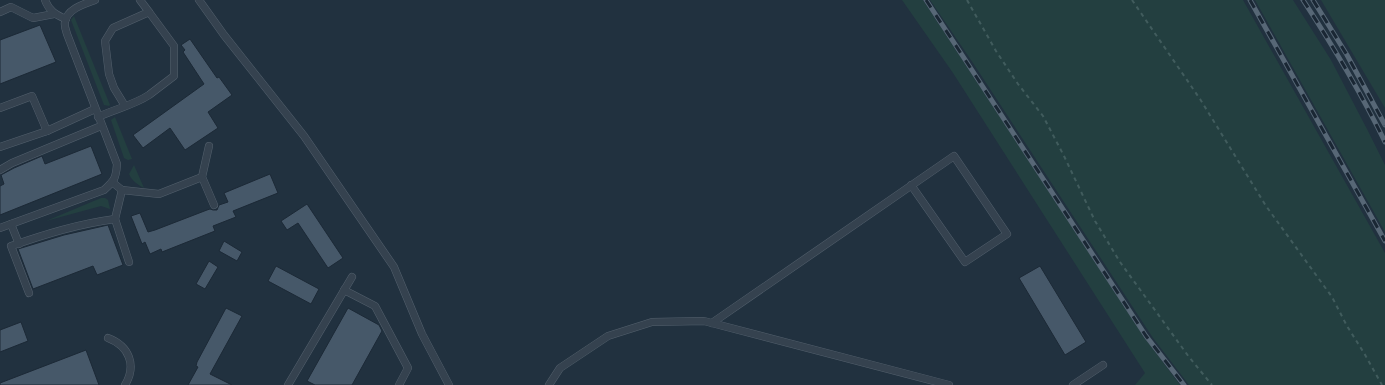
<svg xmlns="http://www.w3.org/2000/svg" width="1385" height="385" font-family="Signika,sans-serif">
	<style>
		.green { fill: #233f40 }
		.building { fill: #465869; stroke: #1c2936 }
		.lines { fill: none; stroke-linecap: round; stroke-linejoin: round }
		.lane-casing { stroke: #53606d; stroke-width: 8 }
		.path { stroke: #415c5d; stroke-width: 2; stroke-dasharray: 4 4; stroke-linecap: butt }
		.lane { stroke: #35424f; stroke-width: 7 }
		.rail-casing { stroke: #576776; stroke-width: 5 }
		.rail { stroke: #1a2734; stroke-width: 3; stroke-dasharray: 9; stroke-linecap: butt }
	</style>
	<rect width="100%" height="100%" fill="#21313f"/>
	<!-- green -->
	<g class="green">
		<polygon points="902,0 923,0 1144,337 1180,385 1135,385 1145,373 953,73"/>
		<polygon points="930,0 1243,0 1385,253 1385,385 1189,385 1153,338 973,63"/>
		<polygon points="1255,0 1293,0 1331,60 1368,131 1385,165 1385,232"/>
		<polygon points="1321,0 1385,0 1385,108"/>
		<polygon points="74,16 110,105 109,106 104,105 71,20"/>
		<polygon points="115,117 132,159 128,160 124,158 111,120"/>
		<path d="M134 165 144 188C138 185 132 181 129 174Z"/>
		<polygon points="101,198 105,198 108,200 110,209 101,206 46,221"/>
	</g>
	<!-- building -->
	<g class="building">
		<polygon points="40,25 56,62 0,84 0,40"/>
		<polygon points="190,39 217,78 219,77 232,95 208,112 218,128 185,150 170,128 143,148 133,135 204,84 183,52 185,50 181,45"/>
		<polygon points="91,146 102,174 0,215 0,186 4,184 1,175 14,168 42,156 45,164"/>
		<polygon points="270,174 278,193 233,211 236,217 213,226 215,231 162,252 161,249 150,254 145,242 142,244 131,216 140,213 148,232 155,230 207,210 210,209 213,210 217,210 219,205 228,202 224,193"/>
		<polygon points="307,204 343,258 328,268 298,223 287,230 281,221"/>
		<polygon points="108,225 123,265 97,275 93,266 33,289 18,249 64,235"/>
		<polygon points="224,241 242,252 237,261 219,251"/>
		<polygon points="209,261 218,267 205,289 196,284"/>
		<polygon points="276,266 319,289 311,304 268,281"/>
		<polygon points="1040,266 1086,342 1065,355 1019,278"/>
		<polygon points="226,308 242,316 210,374 232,385 188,385 198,367 196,366 197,362"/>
		<polygon points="348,308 379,325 382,331 352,385 315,385 307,381"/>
		<polygon points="21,322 28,341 0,352 0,330"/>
		<polygon points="86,350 99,385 0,385 0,383"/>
	</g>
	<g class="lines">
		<!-- lane casing -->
		<g class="lane-casing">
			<g id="lane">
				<path d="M45 0C49 11 56 15 66 19"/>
				<polyline points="140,0 149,12"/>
				<polyline points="199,0 224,35 304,136 394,267 422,334 449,385"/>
				<polyline points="0,12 11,7 33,18 54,14"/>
				<polyline points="0,108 32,96 47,131"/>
				<path d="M98 117C115 109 134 105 149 95 157 89 166 82 174 76V46L149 12 113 28 105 41 109 74 114 88 125 106"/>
				<polyline points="209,146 202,177 214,205"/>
				<polyline points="0,147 47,131 95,109"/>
				<polyline points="0,170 12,163 101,126"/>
				<polyline points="112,182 122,190 159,194 202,177"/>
				<polyline points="115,219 129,262"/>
				<polyline points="11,224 19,244"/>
				<path d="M0 228 104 190C114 181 116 179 117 164L67 34C66 30 64 26 65 22 67 9 84 4 95 0"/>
				<polyline points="344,290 375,306 408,368 399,385"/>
				<path d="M29 293 11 246C46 234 78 224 115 219L122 190"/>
				<polyline points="712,323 954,156 1007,234 965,262 911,185"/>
				<path d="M108 338C129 346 137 365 125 385"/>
				<polyline points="288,385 352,277"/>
				<polyline points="549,385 560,368 608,336 652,322 704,321 949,385"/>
				<polyline points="1073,385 1103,365"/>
			</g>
		</g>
		<!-- path -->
		<g class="path">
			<polyline points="967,0 996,51 1018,84 1043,116 1064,156 1095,221 1120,262 1189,357 1212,385"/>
			<polyline points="1132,0 1200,99 1266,206 1332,297 1347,326 1364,353 1382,385"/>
		</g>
		<!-- lane -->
		<use href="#lane" class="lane"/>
		<!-- rail casing -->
		<g class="rail-casing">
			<g id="rail">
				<polyline points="926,0 1146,336 1184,385"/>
				<polyline points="1250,0 1385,241"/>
				<path d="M1303 0C1333 46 1361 93 1385 142"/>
				<polyline points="1313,0 1347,55 1385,125"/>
			</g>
		</g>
		<!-- rail -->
		<use href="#rail" class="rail"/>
	</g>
</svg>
